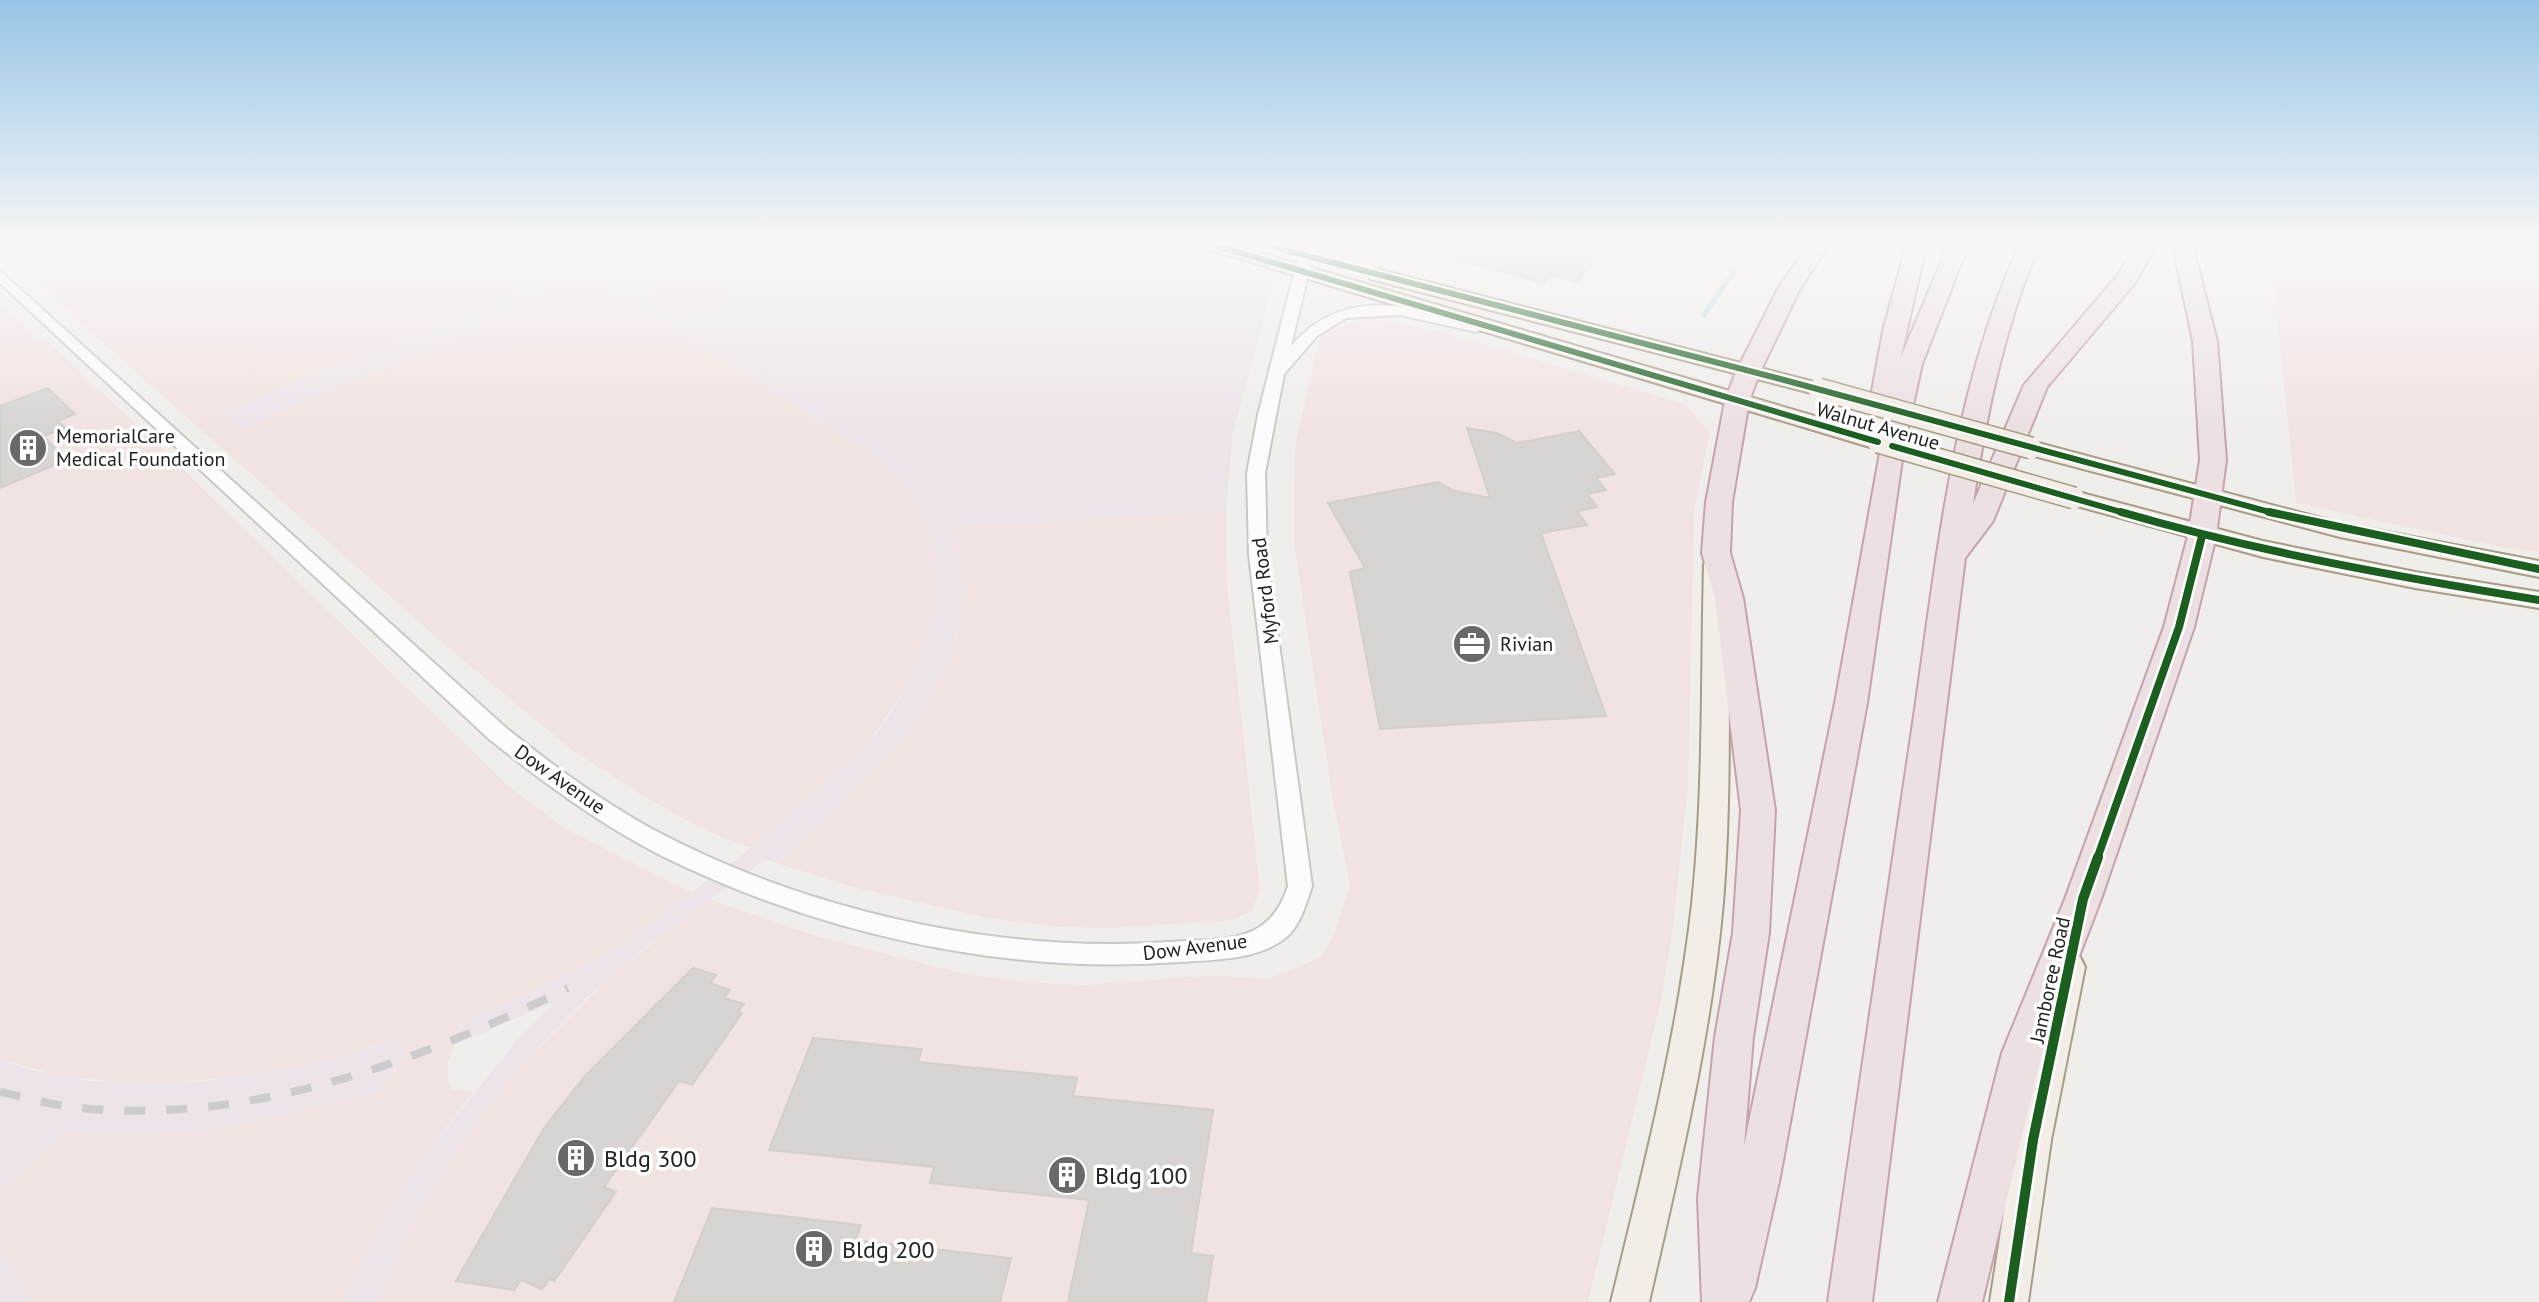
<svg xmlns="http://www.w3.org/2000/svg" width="2539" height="1302" font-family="'PT Sans',sans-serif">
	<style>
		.commercial { fill: #f1e3e1 }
		.industrial { fill: #ede4e9 }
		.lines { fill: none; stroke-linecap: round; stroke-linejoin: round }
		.stream { stroke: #bfdbe3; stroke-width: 5 }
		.building { fill: #d7d4d2; stroke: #d3d0cc; stroke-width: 2 }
		.minor-casing { stroke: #c9c8c7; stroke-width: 4 }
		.major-casing { stroke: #a79c86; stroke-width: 4 }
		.highway-casing { stroke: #c5a2ac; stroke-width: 4 }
		.minor { fill: #fdfcfc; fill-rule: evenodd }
		.major { fill: #f3ede7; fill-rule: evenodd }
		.highway { fill: #ece0e2; fill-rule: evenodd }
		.rail { stroke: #ccc; stroke-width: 8; stroke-dasharray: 21 21; stroke-linecap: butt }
		.major-bridge-casing { stroke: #a79c86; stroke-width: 24; stroke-linecap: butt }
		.major-bridge { stroke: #f3ede7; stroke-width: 21 }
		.cycleway-far2-casing { stroke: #fff; stroke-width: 10 }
		.cycleway-far1-casing { stroke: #fff; stroke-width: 13 }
		.cycleway-casing { stroke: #fff; stroke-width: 15 }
		.cycleway-far2 { stroke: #1b5e20; stroke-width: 6 }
		.cycleway-far1 { stroke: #1b5e20; stroke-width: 8 }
		.cycleway { stroke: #1b5e20; stroke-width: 10 }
		.labels { text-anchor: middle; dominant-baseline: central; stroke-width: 7; stroke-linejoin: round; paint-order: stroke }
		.street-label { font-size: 20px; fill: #222; stroke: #fff }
		.poi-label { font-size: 20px; fill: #222; stroke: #fff; text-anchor: start }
		.near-poi-label { font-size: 24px; fill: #222; stroke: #fff; text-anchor: start }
	</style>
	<rect width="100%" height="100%" fill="#f0eeeb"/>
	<!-- commercial -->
	<g class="commercial">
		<polygon points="0,246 595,246 569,266 860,446 895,473 911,493 929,528 938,592 935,617 912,679 864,749 751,848 702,829 640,794 572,750 452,651 115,354"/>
		<polygon points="636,246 742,246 784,268 686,313 681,322 659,304 640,275"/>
		<polygon points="2270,246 2539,246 2539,552 2505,548 2296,503"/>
		<polygon points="0,303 35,338 43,337 157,444 507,785 566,829 691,892 614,949 575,972 472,1016 460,1028 448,1063 448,1079 451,1089 473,1092 424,1157 390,1211 344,1302 31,1302 0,1248 0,1189 68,1133 149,1135 373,1093 389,1081 401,1060 382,1042 333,1060 253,1076 147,1084 62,1077 0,1059"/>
		<polygon points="1369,318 1445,332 1684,404 1710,431 1694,512 1688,786 1672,935 1662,996 1588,1302 377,1302 414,1219 461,1143 515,1072 615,972 709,899 816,936 956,972 1023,982 1085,985 1216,975 1268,979 1320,958 1334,935 1350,885 1332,795 1294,542 1295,447 1319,339 1329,330"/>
		<polygon points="1226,511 1227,584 1260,891 1251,912 1230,920 1175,924 1110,928 1057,927 983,917 852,887 776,863 827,819 945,667 958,630 964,592 951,527"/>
	</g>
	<!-- industrial -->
	<g class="industrial">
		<polygon points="595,246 636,246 640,275 659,304 681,321 686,313 832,246 1179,246 1262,271 1274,280 1233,432 1226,511 951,527 964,592 961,618 945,667 903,741 827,819 776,863 766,859 644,948 584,1000 515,1072 461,1143 414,1219 377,1302 344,1302 390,1211 424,1157 517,1040 555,1002 452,1046 459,1028 472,1016 575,972 614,949 751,848 864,749 882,726 912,679 935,617 938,592 929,528 911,493 895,473 860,446 580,274 511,315 241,429 222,412 534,283 569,265"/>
		<polygon points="390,1040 400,1042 403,1050 401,1060 389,1081 373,1093 226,1128 149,1135 68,1133 0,1189 0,1059 30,1070 90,1081 199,1082 333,1060"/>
		<polygon points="0,1248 31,1302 0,1302"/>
	</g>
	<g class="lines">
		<!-- stream -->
		<polyline class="stream" points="1704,315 1751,246"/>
	</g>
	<!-- building -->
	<g class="building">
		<polygon points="1422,246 1606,246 1577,282 1551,275 1544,283 1422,251"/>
		<polygon points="48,388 75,414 58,421 65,428 43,436 67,460 0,488 0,406"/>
		<polygon points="1467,428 1497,433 1517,443 1579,431 1615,474 1596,478 1606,490 1587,494 1597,507 1577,511 1587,525 1541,533 1606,716 1380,729 1350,572 1365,568 1328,503 1438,482 1454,491 1490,498"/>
		<polygon points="693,968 716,975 710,983 730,990 724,998 744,1004 738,1012 742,1013 692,1085 679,1081 604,1187 616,1192 554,1281 550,1279 542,1289 521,1280 514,1290 456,1281 544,1128 585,1076"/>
		<polygon points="813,1038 922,1049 918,1062 1077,1078 1073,1096 1213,1110 1191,1253 1213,1256 1206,1302 1068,1302 1089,1200 930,1183 934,1167 769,1150"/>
		<polygon points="712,1208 861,1225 856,1240 1011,1258 1000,1302 674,1302"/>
	</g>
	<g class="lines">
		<!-- minor casing -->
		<g class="minor-casing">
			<path id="minor" d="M1301 246H1315L1291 346C1345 284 1413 307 1482 324L1485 327 1477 332 1400 315 1346 318 1317 336 1284 374 1265 473 1267 555 1312 886C1306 904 1300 927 1284 939 1257 960 1212 960 1179 962 1004 975 822 934 664 857 601 825 544 783 489 739L0 283V271L505 727C552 765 601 801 654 830 806 911 998 954 1169 942 1223 938 1269 946 1288 886L1249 555 1247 473 1258 415Z"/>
		</g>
		<!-- major casing -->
		<g class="major-casing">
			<g id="major">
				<polygon points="1208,246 1237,246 1886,437 1889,442 1886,447 1870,447 1211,250"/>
				<polygon points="1377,269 1826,385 1829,389 1819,395 1370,279 1370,271"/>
				<polygon points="2031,441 2340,523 2539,561 2539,577 2340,537 2023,453 2020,448"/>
				<polygon points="2074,491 2263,541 2415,572 2539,592 2539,608 2415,588 2263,557 2066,503 2062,498"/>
				<path d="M1716 556 1728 564C1728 677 1732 790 1723 903 1711 1038 1679 1170 1649 1302H1611C1643 1171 1677 1038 1692 904 1704 791 1701 677 1704 564Z"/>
				<polygon points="2069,953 2080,957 2085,967 2051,1140 2028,1302 1990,1302 2015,1140 2053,967 2058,957"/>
			</g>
		</g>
		<!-- highway casing -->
		<g class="highway-casing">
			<g id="highway">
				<polygon points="1807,246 1827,246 1799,291 1760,372 1749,401 1732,502 1730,553 1743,598 1775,810 1769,933 1753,1037 1744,1146 1835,703 1888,408 1873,407 1870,402 1883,331 1906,246 1926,246 1901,357 1948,246 1968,246 1922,364 1904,446 1867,703 1780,1177 1755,1288 1749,1302 1702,1302 1698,1198 1715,1037 1733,933 1741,810 1715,598 1702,553 1706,502 1725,401 1736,372 1777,291"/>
				<path d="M2019 246H2039C2004 327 1986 416 1973 504L2024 385 2118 275 2136 246H2156L2135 283 2047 387 1993 521 1965 558 1872 1302H1828C1856 1107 1885 911 1914 716 1937 558 1952 393 2019 246Z"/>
				<polygon points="2173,246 2193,246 2217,341 2226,460 2216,536 2194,627 2101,899 2042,1053 1982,1302 1938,1302 2002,1053 2065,899 2164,627 2188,536 2200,460 2193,341"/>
			</g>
		</g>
		<!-- minor -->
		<use href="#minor" class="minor"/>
		<!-- major -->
		<use href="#major" class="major"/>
		<!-- highway -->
		<use href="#highway" class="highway"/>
		<!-- rail -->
		<path class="rail" d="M0 1092C23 1097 48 1104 71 1107 245 1127 415 1063 568 988"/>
		<!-- major-bridge casing -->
		<g class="major-bridge-casing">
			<g id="major-bridge">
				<polyline points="1819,389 2031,448"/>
				<polyline points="1878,442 2074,498"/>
			</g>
		</g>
		<!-- major-bridge -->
		<use href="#major-bridge" class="major-bridge"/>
		<!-- cycleway-far2 casing -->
		<g class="cycleway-far2-casing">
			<g id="cycleway-far2">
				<polyline points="1217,246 1878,442"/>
				<polyline points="1269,246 1788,381 2277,514"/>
				<polyline points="1892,446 2128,514"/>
			</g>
		</g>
		<!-- cycleway-far1 casing -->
		<g class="cycleway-far1-casing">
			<g id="cycleway-far1">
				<path d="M2121 512C2258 552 2398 577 2539 600"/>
				<polyline points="2269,512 2539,569"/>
				<polyline points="2097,859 2179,627 2202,536"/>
			</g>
		</g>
		<!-- cycleway casing -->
		<g class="cycleway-casing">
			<polyline id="cycleway" points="2009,1302 2033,1140 2083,899 2098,857"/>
		</g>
		<!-- cycleway-far2 -->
		<use href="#cycleway-far2" class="cycleway-far2"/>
		<!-- cycleway-far1 -->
		<use href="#cycleway-far1" class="cycleway-far1"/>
		<!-- cycleway -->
		<use href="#cycleway" class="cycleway"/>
	</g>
	<!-- sky -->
	<linearGradient id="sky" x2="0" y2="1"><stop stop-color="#97c4e6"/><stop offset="0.57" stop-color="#f8f7f6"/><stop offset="1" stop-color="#f8f7f6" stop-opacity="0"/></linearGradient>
	<rect width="2539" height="428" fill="url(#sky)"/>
	<!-- icons -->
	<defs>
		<g id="building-disc" transform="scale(2)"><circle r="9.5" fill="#6a6968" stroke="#fff"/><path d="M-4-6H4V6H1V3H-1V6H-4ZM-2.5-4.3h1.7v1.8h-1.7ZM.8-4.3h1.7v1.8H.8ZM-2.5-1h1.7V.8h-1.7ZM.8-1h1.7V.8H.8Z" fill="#fff"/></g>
		<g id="office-disc" transform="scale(2)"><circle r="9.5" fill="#6a6968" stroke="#fff"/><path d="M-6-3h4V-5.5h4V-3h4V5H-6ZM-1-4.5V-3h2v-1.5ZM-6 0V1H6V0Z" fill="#fff"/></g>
	</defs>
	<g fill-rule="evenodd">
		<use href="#building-disc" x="28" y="448"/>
		<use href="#office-disc" x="1472" y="644"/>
		<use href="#building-disc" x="576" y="1158"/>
		<use href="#building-disc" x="1067" y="1175"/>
		<use href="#building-disc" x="814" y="1249"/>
	</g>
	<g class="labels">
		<!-- street labels -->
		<g class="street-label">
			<text transform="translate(1878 426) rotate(16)">Walnut Avenue</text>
			<text transform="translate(1265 591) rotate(-97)">Myford Road</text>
			<text transform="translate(560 779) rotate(35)">Dow Avenue</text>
			<text transform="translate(1195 947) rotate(-7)">Dow Avenue</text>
			<text transform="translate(2050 980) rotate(-78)">Jamboree Road</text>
		</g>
		<!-- poi labels -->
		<g class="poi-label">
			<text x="56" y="436">MemorialCare<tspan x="56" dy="23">Medical Foundation</tspan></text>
			<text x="1500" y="644">Rivian</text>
		</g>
		<!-- near-poi labels -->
		<g class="near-poi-label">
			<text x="604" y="1158">Bldg 300</text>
			<text x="1095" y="1175">Bldg 100</text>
			<text x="842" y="1249">Bldg 200</text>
		</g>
	</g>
</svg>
